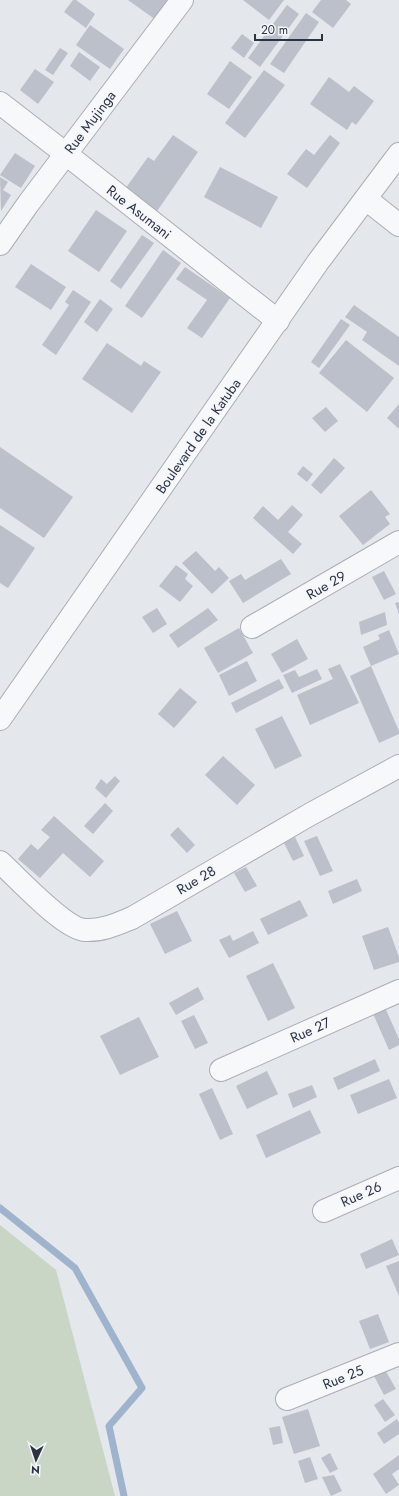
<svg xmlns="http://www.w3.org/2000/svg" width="399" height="1496" font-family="Jost,sans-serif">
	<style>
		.green { fill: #c9d6c5 }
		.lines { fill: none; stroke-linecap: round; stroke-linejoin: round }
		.stream { stroke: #9fb4cc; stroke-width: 7 }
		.building { fill: #bbc0ca }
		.minor-casing { stroke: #a9aeb7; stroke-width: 24 }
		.tertiary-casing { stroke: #a9aeb7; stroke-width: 24 }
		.minor { stroke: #f7f8fa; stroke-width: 22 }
		.tertiary { stroke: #f7f8fa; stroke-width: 22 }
		.labels { text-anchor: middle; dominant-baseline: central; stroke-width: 3; stroke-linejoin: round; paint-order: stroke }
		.street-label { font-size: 14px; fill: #2b3445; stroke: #f4f6f9 }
	</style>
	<rect width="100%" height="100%" fill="#e4e7ec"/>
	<!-- green -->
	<polygon class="green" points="0,1225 56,1270 115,1496 0,1496"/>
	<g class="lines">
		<!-- stream -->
		<polyline class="stream" points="0,1208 75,1268 142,1388 109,1426 124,1496"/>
	</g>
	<!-- building -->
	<g class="building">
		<polygon points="73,0 76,0 95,14 86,28 64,12"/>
		<polygon points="128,0 170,0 156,20"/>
		<polygon points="243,0 284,0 269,20"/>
		<polygon points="321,0 346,0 351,4 333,28 312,12"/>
		<polygon points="287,5 299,14 260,67 248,58"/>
		<polygon points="306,13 319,22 284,73 270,64"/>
		<polygon points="90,25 124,49 110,69 76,45"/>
		<polygon points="242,34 254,43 244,58 231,48"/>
		<polygon points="60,48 68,53 53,75 45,70"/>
		<polygon points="79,52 100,67 90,81 70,66"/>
		<polygon points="230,61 252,77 229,109 207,94"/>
		<polygon points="35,69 54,82 38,104 20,90"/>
		<polygon points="264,70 285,85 245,138 225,123"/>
		<polygon points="329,77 349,92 354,86 374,101 356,125 352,122 347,130 310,104"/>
		<polygon points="173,135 198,152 155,214 123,192 148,157 154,161"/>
		<polygon points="330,135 340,143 307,188 287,174 306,149 314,155"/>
		<polygon points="15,153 35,166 21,188 0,175"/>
		<polygon points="220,167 278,197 261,228 204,197"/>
		<polygon points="0,177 8,182 3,190 11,195 1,211"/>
		<polygon points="96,210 127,231 99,272 68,251"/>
		<polygon points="142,235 154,243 121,289 110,281"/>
		<polygon points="163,250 181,263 142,318 125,306"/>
		<polygon points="31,264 66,287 51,310 15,287"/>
		<polygon points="185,267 230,298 202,338 187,328 207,300 176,279"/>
		<polygon points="73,290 91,302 56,355 42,345 69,305 65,302"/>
		<polygon points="100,299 113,309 97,332 84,322"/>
		<polygon points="354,305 399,337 399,366 362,340 367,332 345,317"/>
		<polygon points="341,319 350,325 319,368 311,362"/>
		<polygon points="346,340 394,378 367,412 319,373"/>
		<polygon points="107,343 141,366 144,361 161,372 132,413 82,379"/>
		<polygon points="399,404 399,429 387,418"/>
		<polygon points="326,407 338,421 325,432 312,418"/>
		<polygon points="0,447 73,497 44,538 0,508"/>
		<polygon points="334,458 345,468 321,494 311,485"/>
		<polygon points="303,466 313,474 307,482 297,474"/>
		<polygon points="371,490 390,514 385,517 390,524 363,545 339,516"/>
		<polygon points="292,505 303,515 288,532 302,544 293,554 253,518 263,506 278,520"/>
		<polygon points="0,525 35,548 8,588 0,583"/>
		<polygon points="196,551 215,571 219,567 229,578 212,594 182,563"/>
		<polygon points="281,559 291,574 243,603 229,581 241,574 245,580"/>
		<polygon points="176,565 188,574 185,579 193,586 180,602 159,586"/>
		<polygon points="384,571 396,594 384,600 372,577"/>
		<polygon points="399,602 399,614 395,603"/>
		<polygon points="157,608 167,624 153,633 142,617"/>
		<polygon points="208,608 218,620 178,648 169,635"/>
		<polygon points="385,612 387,625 361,635 359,622"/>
		<polygon points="239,628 253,653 218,673 204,648"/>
		<polygon points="389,630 399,654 371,666 363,647 380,639 378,635"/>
		<polygon points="297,639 308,659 282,673 271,654"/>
		<polygon points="247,661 257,681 229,696 219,675"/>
		<polygon points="340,664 359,703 310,725 297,695 333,679 328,669"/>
		<polygon points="371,666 399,731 399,734 379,743 350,676"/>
		<polygon points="317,669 322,679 292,693 283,675 295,670 299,677"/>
		<polygon points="279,679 284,688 236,713 231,703"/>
		<polygon points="180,688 197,702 174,728 158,714"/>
		<polygon points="282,716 302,756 275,769 255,729"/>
		<polygon points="223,756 255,785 237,805 205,775"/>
		<polygon points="115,776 120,781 106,798 95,788 101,779 107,784"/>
		<polygon points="105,803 113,811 93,834 84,826"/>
		<polygon points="54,816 104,861 90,877 63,853 40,878 18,859 31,844 38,850 50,837 41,830"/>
		<polygon points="178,827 195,845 187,853 170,835"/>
		<polygon points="317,836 333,871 320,876 304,841"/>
		<polygon points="295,837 304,856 293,861 284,843"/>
		<polygon points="246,867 257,886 245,892 234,873"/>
		<polygon points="357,879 362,891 333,904 328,891"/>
		<polygon points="300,900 308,916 268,935 260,919"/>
		<polygon points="177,911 192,941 165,954 150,924"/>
		<polygon points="388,927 399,957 399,962 374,970 362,936"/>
		<polygon points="253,931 259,943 229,958 219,940 230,935 233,941"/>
		<polygon points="273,963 295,1008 268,1021 246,976"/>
		<polygon points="198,987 204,999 176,1015 169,1003"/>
		<polygon points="383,1003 399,1039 399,1045 389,1050 371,1009"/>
		<polygon points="194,1015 208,1043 195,1049 181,1021"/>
		<polygon points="139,1017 159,1057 120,1075 100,1036"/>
		<polygon points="375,1059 380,1071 338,1090 333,1078"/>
		<polygon points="267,1071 278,1094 247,1109 236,1086"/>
		<polygon points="389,1079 397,1098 358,1114 350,1095"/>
		<polygon points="312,1085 317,1097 293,1108 288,1094"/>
		<polygon points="212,1088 233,1134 220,1140 199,1094"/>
		<polygon points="310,1110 321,1133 266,1158 256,1135"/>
		<polygon points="392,1239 399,1255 366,1269 360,1254"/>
		<polygon points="399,1261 399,1296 386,1266"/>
		<polygon points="378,1314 389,1342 370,1349 359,1321"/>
		<polygon points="384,1368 396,1389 384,1395 373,1374"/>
		<polygon points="383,1399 395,1415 385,1422 374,1405"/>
		<polygon points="308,1409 320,1446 294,1454 282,1417"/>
		<polygon points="397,1419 399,1423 399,1434 384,1444 377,1433"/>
		<polygon points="280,1426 283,1443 273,1445 269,1428"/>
		<polygon points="330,1453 338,1469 330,1473 321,1458"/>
		<polygon points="399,1455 399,1469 392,1474 399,1485 386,1494 373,1474"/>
		<polygon points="310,1457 318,1479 305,1483 298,1461"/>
		<polygon points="334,1475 342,1491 331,1496 322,1477"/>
	</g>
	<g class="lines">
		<!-- minor casing -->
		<g class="minor-casing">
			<g id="minor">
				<polyline points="0,103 66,154 278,321"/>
				<polyline points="366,199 399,225"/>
				<polyline points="0,244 28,204 182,0"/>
				<polyline points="252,627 399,542"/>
				<path d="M0 862C17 877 64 929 85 930 102 931 117 924 132 918L309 815 399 766"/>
				<polyline points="221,1070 399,991"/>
				<polyline points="324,1211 399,1178"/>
				<polyline points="287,1399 399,1354"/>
			</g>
		</g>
		<!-- tertiary casing -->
		<g class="tertiary-casing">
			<polyline id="tertiary" points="0,719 318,262 399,154"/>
		</g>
		<!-- minor -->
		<use href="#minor" class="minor"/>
		<!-- tertiary -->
		<use href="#tertiary" class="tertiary"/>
	</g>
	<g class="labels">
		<!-- street labels -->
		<g class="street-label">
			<text transform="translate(90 122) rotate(-53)">Rue Mujinga</text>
			<text transform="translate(139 212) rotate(38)">Rue Asumani</text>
			<text transform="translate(198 436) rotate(-55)">Boulevard de la Katuba</text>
			<text transform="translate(326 585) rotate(-30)">Rue 29</text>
			<text transform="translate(196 880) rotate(-30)">Rue 28</text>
			<text transform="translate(310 1030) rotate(-24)">Rue 27</text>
			<text transform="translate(361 1194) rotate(-24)">Rue 26</text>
			<text transform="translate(343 1377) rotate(-22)">Rue 25</text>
		</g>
	</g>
	<!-- north arrow -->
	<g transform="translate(36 1460) rotate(183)" stroke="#f4f6f9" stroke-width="3" paint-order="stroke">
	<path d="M0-3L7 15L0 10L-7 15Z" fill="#2b3445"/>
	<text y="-6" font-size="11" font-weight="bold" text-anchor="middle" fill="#2b3445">N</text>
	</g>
	<!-- scale -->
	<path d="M255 34v6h67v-6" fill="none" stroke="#2b3445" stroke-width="2"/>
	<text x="261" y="34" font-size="12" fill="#2b3445" stroke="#f4f6f9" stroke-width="3" paint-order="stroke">20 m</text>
</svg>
